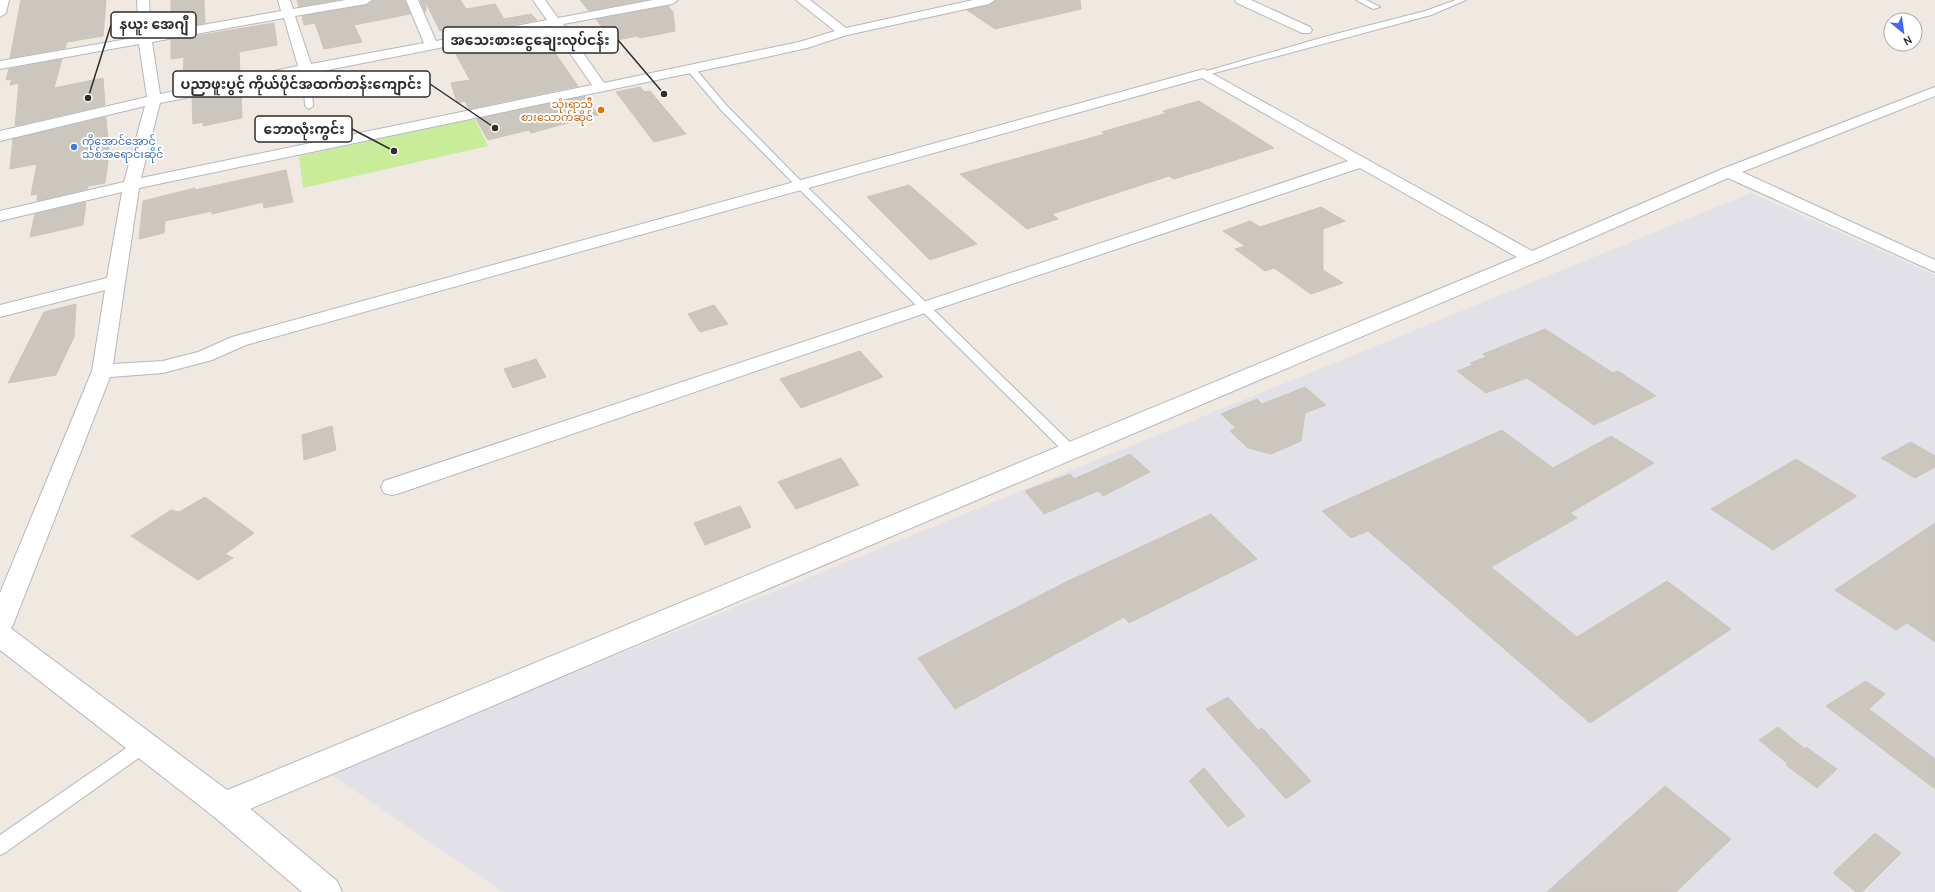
<svg xmlns="http://www.w3.org/2000/svg" width="1935" height="892" font-family="Cabin,'Noto Sans Myanmar',sans-serif">
	<style>
		.industrial { fill: #e3e1e8 }
		.pitch { fill: #c9ec9a }
		.building { fill: #cbc7bf; stroke: #cbc5ba }
		.lines { fill: none; stroke-linecap: round; stroke-linejoin: round }
		.lane-casing { stroke: #b4b7c1; stroke-width: 2 }
		.street-casing { stroke: #b4b7c1; stroke-width: 2 }
		.secondary-casing { stroke: #b4b7c1; stroke-width: 2 }
		.lane { fill: #fff; fill-rule: evenodd }
		.street { fill: #fff; fill-rule: evenodd }
		.secondary { fill: #fff; fill-rule: evenodd }
		.food-dot { fill: #e8710a; stroke: #fff; stroke-width: 1.5 }
		.shop-dot { fill: #3f7fe0; stroke: #fff; stroke-width: 1.5 }
		.labels { text-anchor: middle; dominant-baseline: central; stroke-width: 4; stroke-linejoin: round; paint-order: stroke }
		.far-food-label { font-size: 11px; fill: #c56008; stroke: #fff; text-anchor: end }
		.far-shop-label { font-size: 11px; fill: #366cbe; stroke: #fff; text-anchor: start }
		.leader { fill: none; stroke: #2e2e2e; stroke-width: 1.5 }
		.callout-dot { fill: #2e2e2e; stroke: #fff; stroke-width: 1.5 }
		.callout { fill: #fff; stroke: #2e2e2e; stroke-width: 1.5 }
		.callout-label { font-size: 14px; text-anchor: middle; font-weight: bold; fill: #2e2e2e }
	</style>
	<rect width="100%" height="100%" fill="#efe9e1"/>
	<!-- industrial -->
	<polygon class="industrial" points="1751,193 1935,275 1935,892 503,892 329,773"/>
	<!-- pitch -->
	<polygon class="pitch" points="474,118 488,146 303,188 299,156"/>
	<!-- building -->
	<g class="building">
		<polygon points="21,0 106,0 103,36 67,42 65,48 10,58"/>
		<polygon points="171,0 204,0 205,23 171,29"/>
		<polygon points="297,0 337,0 299,7"/>
		<polygon points="373,0 405,0 410,14 354,25 362,42 324,49 315,23 304,25 302,16 366,5"/>
		<polygon points="420,0 460,0 466,9 495,4 504,19 531,14 537,20 446,37 442,30 440,31 426,3 426,11 425,12"/>
		<polygon points="580,0 645,0 589,11"/>
		<polygon points="996,0 1080,0 1081,9 995,29 967,10 989,5"/>
		<polygon points="668,6 673,12 675,31 640,38 637,36 617,40 606,26 602,27 596,19"/>
		<polygon points="274,23 277,45 239,52 240,76 192,86 192,77 183,79 184,57 171,59 171,40"/>
		<polygon points="545,29 552,36 544,37 578,86 469,109 465,101 457,103 451,83 470,80 452,47"/>
		<polygon points="62,59 54,88 103,78 105,105 15,126 19,83 10,85 12,79 6,80 9,69"/>
		<polygon points="640,87 645,92 650,91 686,134 654,142 616,92"/>
		<polygon points="241,89 242,118 203,126 203,122 193,124 192,98"/>
		<polygon points="585,96 598,115 531,133 529,130 488,140 476,119"/>
		<polygon points="1199,101 1274,148 1174,179 1169,176 1052,214 1058,219 1027,229 960,174 1105,134 1102,132 1167,113 1163,111"/>
		<polygon points="106,117 109,154 105,183 88,186 87,189 37,201 38,194 31,195 37,164 10,169 13,139"/>
		<polygon points="286,170 293,202 264,208 263,202 212,214 212,211 165,221 164,233 139,239 143,201 195,188 195,190"/>
		<polygon points="909,185 977,244 930,260 867,197"/>
		<polygon points="86,202 83,225 30,237 35,214"/>
		<polygon points="1321,207 1345,221 1323,229 1323,270 1343,283 1311,294 1274,268 1265,271 1235,249 1245,246 1223,231 1250,221 1260,227"/>
		<polygon points="76,304 74,337 56,375 8,383 44,312"/>
		<polygon points="714,305 728,324 700,332 688,314"/>
		<polygon points="1545,329 1613,373 1618,371 1656,396 1594,425 1527,378 1486,393 1457,371 1473,365 1470,363 1486,357 1483,354"/>
		<polygon points="860,351 883,377 801,408 780,379"/>
		<polygon points="536,359 546,377 513,388 504,369"/>
		<polygon points="1305,387 1326,405 1305,413 1301,441 1271,454 1248,448 1230,431 1236,428 1221,414 1257,399 1262,404"/>
		<polygon points="332,426 336,450 304,460 302,435"/>
		<polygon points="1502,430 1553,468 1611,436 1654,463 1570,513 1577,518 1491,567 1577,637 1667,581 1731,629 1590,723 1368,531 1351,538 1322,511"/>
		<polygon points="1911,442 1935,456 1935,467 1915,478 1881,458"/>
		<polygon points="1130,454 1150,472 1103,496 1098,491 1044,514 1025,491 1070,474 1074,479"/>
		<polygon points="841,458 859,485 796,509 778,482"/>
		<polygon points="1796,459 1857,496 1773,550 1711,509"/>
		<polygon points="205,497 254,533 225,554 233,558 198,580 131,536 171,510 179,512"/>
		<polygon points="740,506 751,527 705,545 694,523"/>
		<polygon points="1211,514 1257,559 1129,623 1124,617 955,709 918,658 1066,582"/>
		<polygon points="1935,523 1935,642 1907,623 1896,630 1835,590"/>
		<polygon points="1866,681 1885,694 1869,709 1935,759 1935,789 1826,706"/>
		<polygon points="1228,697 1258,730 1262,728 1311,781 1286,799 1206,709"/>
		<polygon points="1778,727 1805,749 1806,747 1837,769 1817,788 1786,765 1788,764 1759,740"/>
		<polygon points="1204,768 1245,816 1228,827 1189,781"/>
		<polygon points="1665,786 1731,839 1676,892 1547,892"/>
		<polygon points="1875,833 1901,853 1862,892 1856,892 1833,873"/>
	</g>
	<g class="lines">
		<!-- lane casing -->
		<g class="lane-casing">
			<g id="lane">
				<polygon points="1356,0 1366,0 1380,7 1373,9"/>
				<polygon points="1456,0 1466,0 1431,15 1207,75 1200,73 1324,37 1425,11"/>
				<polygon points="303,67 310,69 313,106 309,109 305,106"/>
				<polygon points="688,67 694,67 727,106 804,184 1076,448 1078,451 1076,454 1066,454 798,188 721,110 688,71"/>
				<polygon points="144,737 150,740 152,745 150,750 6,852 0,855 0,835 138,740"/>
			</g>
		</g>
		<!-- street casing -->
		<g class="street-casing">
			<g id="street">
				<polygon points="0,0 9,0 6,13 0,17"/>
				<path d="M137 0H149L151 34 281 11 278 0H290L293 9 346 0H372L366 4 295 16 311 64 424 43 406 0H418L436 41 547 20 533 0H545L558 18 653 0H678L672 4 563 24 604 83 799 42 835 31 796 0H810L846 28 973 0H995L989 4 847 35 807 48 748 61 139 188 113 364 163 361 198 352 232 337 1204 69 1532 251 1722 169 1935 87V96L1742 172 1935 260V272L1728 178 1537 262 224 820 213 816 209 806 213 796 1517 257 1360 168 931 311 400 493 392 495 384 493 381 487 384 481 1348 161 1202 78 246 345 212 360 163 373 110 377 13 625 9 632 0 635V593L92 371 105 290 0 317V305L107 278 122 192 0 221V211L124 182 145 106 0 141V131L147 97 139 44 0 69V61L139 37ZM284 18 298 66 160 94 152 42ZM551 26 592 85 141 178 160 103Z"/>
				<polygon points="1235,0 1251,0 1310,27 1312,30 1310,33 1302,33 1237,3"/>
			</g>
		</g>
		<!-- secondary casing -->
		<g class="secondary-casing">
			<polygon id="secondary" points="0,624 9,627 235,796 337,881 342,892 302,892 213,816 0,650"/>
		</g>
		<!-- lane -->
		<use href="#lane" class="lane"/>
		<!-- street -->
		<use href="#street" class="street"/>
		<!-- secondary -->
		<use href="#secondary" class="secondary"/>
	</g>
	<!-- markers -->
	<circle class="food-dot" cx="601" cy="110" r="4"/>
	<circle class="shop-dot" cx="74" cy="147" r="4"/>
	<g class="labels">
		<!-- far-food labels -->
		<g class="far-food-label">
			<text x="593" y="104">သုံးရာသီ<tspan x="593" dy="13">စားသောက်ဆိုင်</tspan></text>
		</g>
		<!-- far-shop labels -->
		<g class="far-shop-label">
			<text x="82" y="141">ကိုအောင်အောင်<tspan x="82" dy="13">သစ်အရောင်းဆိုင်</tspan></text>
		</g>
	</g>
	<!-- callouts -->
	<path class="leader" d="M88 98L111 25M664 94L618 40M495 128L430 84M394 151L352 129"/>
	<g class="callout-dot">
		<circle cx="88" cy="98" r="4"/>
		<circle cx="664" cy="94" r="4"/>
		<circle cx="495" cy="128" r="4"/>
		<circle cx="394" cy="151" r="4"/>
	</g>
	<g class="callout">
		<rect x="111" y="12" width="85" height="26" rx="4"/>
		<rect x="443" y="27" width="175" height="26" rx="4"/>
		<rect x="173" y="71" width="257" height="26" rx="4"/>
		<rect x="255" y="116" width="97" height="26" rx="4"/>
	</g>
	<g class="callout-label">
		<text x="154" y="29">နယူး အေဂျီ</text>
		<text x="530" y="45">အသေးစားငွေချေးလုပ်ငန်း</text>
		<text x="301" y="89">ပညာဖူးပွင့် ကိုယ်ပိုင်အထက်တန်းကျောင်း</text>
		<text x="304" y="134">ဘောလုံးကွင်း</text>
	</g>
	<!-- north arrow -->
	<g transform="translate(1903 32) rotate(151)"><circle r="19" fill="#ffffff" stroke="#ababab"/>
	<path d="M0-3L7 15L0 10L-7 15Z" fill="#4264fb"/>
	<text y="-6" font-size="11" font-weight="bold" text-anchor="middle" fill="#2e2e2e">N</text>
	</g>
</svg>
